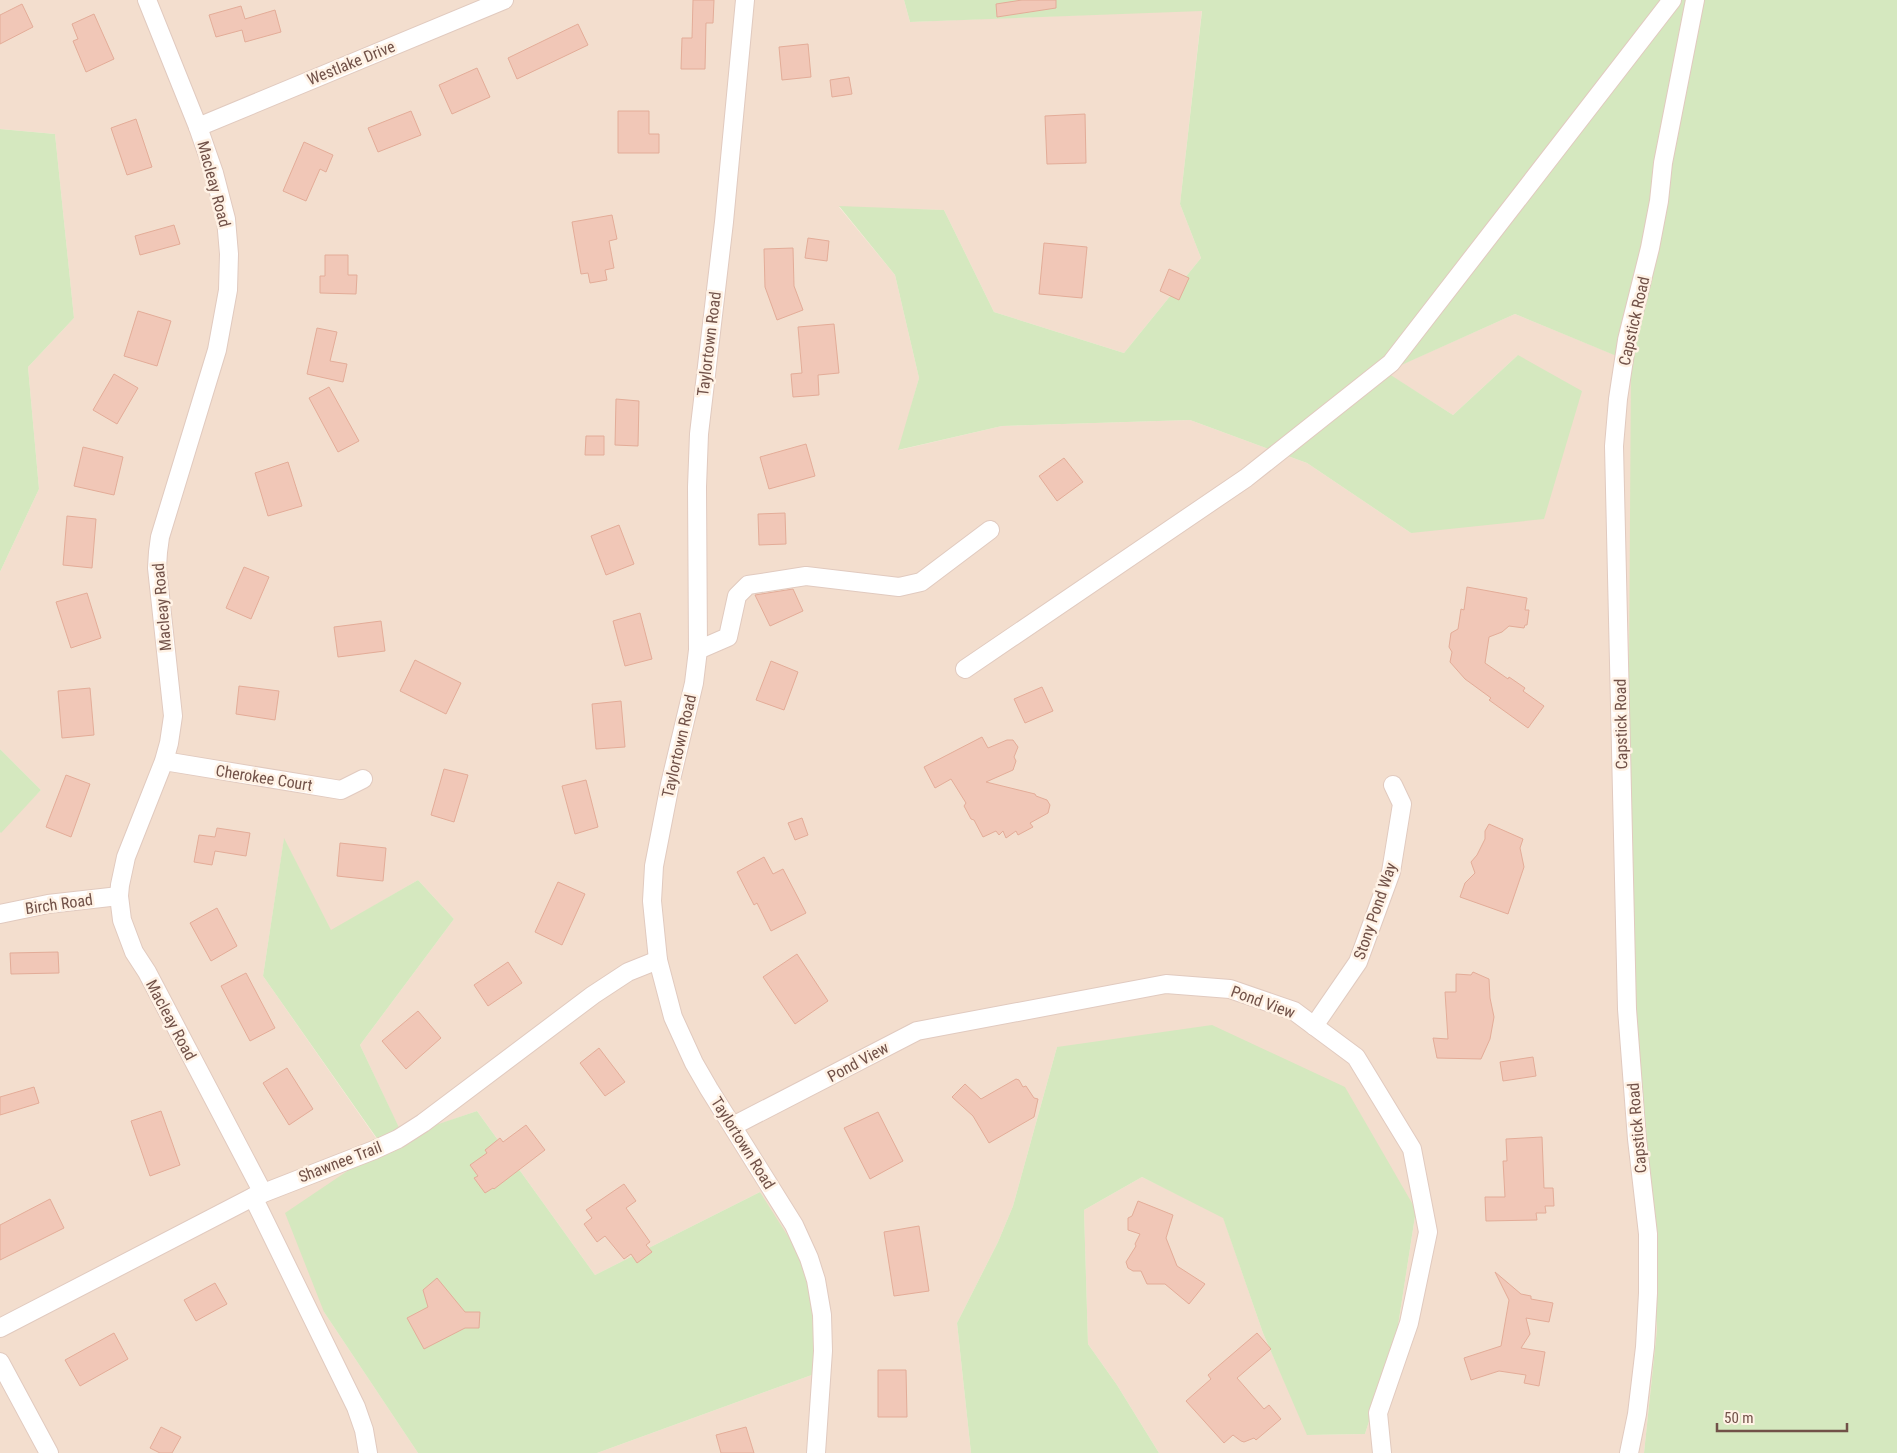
<svg xmlns="http://www.w3.org/2000/svg" width="1897" height="1453" font-family="'Roboto Condensed',sans-serif">
	<style>
		.residential { fill: #f3dece }
		.green { fill: #d5e8bf }
		.building { fill: #f1c7b7; stroke: #e3ac98 }
		.lines { fill: none; stroke-linecap: round; stroke-linejoin: round }
		.minor-casing { stroke: #e1cabf; stroke-width: 20 }
		.minor { stroke: #fff; stroke-width: 18 }
		.labels { text-anchor: middle; dominant-baseline: central; stroke-width: 5; stroke-linejoin: round; paint-order: stroke }
		.street-label { font-size: 16px; fill: #715148; stroke: #fff2e5 }
	</style>
	<rect width="100%" height="100%" fill="#fceddf"/>
	<!-- residential -->
	<polygon class="residential" points="0,0 904,0 910,22 1202,10 1180,204 1201,258 1124,353 994,312 944,210 839,207 895,275 919,378 899,450 1002,426 1190,420 1307,463 1411,533 1518,355 1453,415 1385,372 1515,314 1632,362 1627,976 1657,1329 1644,1453 1159,1453 1117,1385 1088,1344 1084,1210 1142,1177 1223,1217 1263,1333 1308,1435 1365,1434 1397,1332 1416,1210 1057,1047 1013,1206 998,1242 957,1323 971,1453 597,1453 820,1372 760,1192 595,1275 477,1111 403,1137 360,1045 454,919 418,880 331,931 284,839 263,976 383,1148 324,1312 418,1453 0,1453 0,832 41,790 0,749 0,572 39,489 28,367 74,318 55,134 0,129"/>
	<!-- green -->
	<g class="green">
		<polygon points="904,0 1897,0 1897,1453 1644,1453 1657,1329 1627,976 1631,362 1515,314 1386,372 1453,415 1518,355 1582,391 1544,519 1411,533 1307,463 1190,420 1002,426 898,450 919,378 895,275 839,206 944,210 994,312 1124,353 1201,258 1180,204 1202,11 910,22"/>
		<polygon points="0,129 55,134 74,318 28,367 39,489 0,572"/>
		<polygon points="0,749 41,790 1,833 0,832"/>
		<polygon points="284,838 331,930 418,880 454,919 360,1045 403,1136 477,1111 595,1275 760,1192 812,1274 820,1372 597,1453 418,1453 324,1312 285,1213 383,1147 263,976"/>
		<polygon points="1212,1025 1345,1087 1416,1210 1397,1332 1365,1434 1307,1435 1263,1333 1223,1218 1142,1177 1084,1210 1088,1344 1117,1385 1159,1453 971,1453 957,1323 998,1242 1013,1206 1057,1047"/>
	</g>
	<!-- building -->
	<g class="building">
		<polygon points="693,0 714,0 713,23 706,23 705,69 681,69 682,38 692,38"/>
		<polygon points="1022,0 1056,0 1056,8 997,17 996,4"/>
		<polygon points="22,4 33,27 0,44 0,15"/>
		<polygon points="241,6 245,19 275,10 281,32 245,42 242,30 216,37 209,15"/>
		<polygon points="94,14 114,59 86,72 73,41 78,39 72,24"/>
		<polygon points="578,24 588,45 517,79 508,58"/>
		<polygon points="808,44 811,77 782,80 779,47"/>
		<polygon points="477,68 490,97 452,114 439,85"/>
		<polygon points="849,77 852,94 832,97 830,80"/>
		<polygon points="411,111 421,135 378,152 368,128"/>
		<polygon points="618,111 649,111 649,134 659,134 659,153 618,153"/>
		<polygon points="1085,114 1086,163 1047,164 1045,116"/>
		<polygon points="136,119 152,167 127,175 111,128"/>
		<polygon points="304,142 333,155 326,172 320,169 306,201 283,191"/>
		<polygon points="612,215 617,239 609,241 614,268 605,270 607,280 590,283 588,273 581,274 572,222"/>
		<polygon points="174,225 180,244 140,255 135,236"/>
		<polygon points="808,238 829,241 827,261 805,258"/>
		<polygon points="1044,243 1087,247 1082,298 1039,294"/>
		<polygon points="793,248 794,286 803,310 777,320 765,287 764,249"/>
		<polygon points="325,255 348,255 348,275 357,275 356,294 320,293 320,276 325,276"/>
		<polygon points="1169,269 1189,278 1179,300 1160,291"/>
		<polygon points="138,311 171,321 157,366 124,356"/>
		<polygon points="834,324 839,373 818,375 819,395 793,397 791,374 802,373 798,327"/>
		<polygon points="317,328 337,332 330,361 347,364 343,382 307,374"/>
		<polygon points="114,374 138,388 117,424 93,410"/>
		<polygon points="329,387 359,441 338,452 309,398"/>
		<polygon points="616,399 639,401 638,446 615,445"/>
		<polygon points="586,436 604,436 604,455 585,455"/>
		<polygon points="806,444 815,476 769,489 760,457"/>
		<polygon points="83,447 123,457 114,495 74,486"/>
		<polygon points="1064,458 1083,482 1057,501 1039,476"/>
		<polygon points="288,462 302,506 268,516 255,473"/>
		<polygon points="785,513 786,544 759,545 758,514"/>
		<polygon points="67,516 96,519 92,568 63,565"/>
		<polygon points="619,525 634,564 606,575 591,536"/>
		<polygon points="244,567 269,577 251,619 226,608"/>
		<polygon points="1467,587 1527,598 1525,610 1529,610 1527,625 1525,625 1524,628 1509,626 1502,632 1489,637 1485,663 1508,679 1509,677 1525,688 1523,691 1544,706 1528,728 1489,700 1491,698 1465,679 1450,662 1452,652 1449,647 1451,633 1458,629 1461,609 1464,610"/>
		<polygon points="793,589 803,611 770,626 755,595"/>
		<polygon points="87,593 101,638 71,648 56,602"/>
		<polygon points="640,613 652,659 625,666 613,621"/>
		<polygon points="381,621 385,651 338,657 334,627"/>
		<polygon points="415,660 461,683 446,714 400,691"/>
		<polygon points="771,661 798,672 784,710 756,700"/>
		<polygon points="239,686 279,691 275,720 236,714"/>
		<polygon points="1042,687 1053,711 1025,723 1014,699"/>
		<polygon points="90,688 94,735 62,738 58,691"/>
		<polygon points="621,701 625,747 596,749 592,704"/>
		<polygon points="982,737 988,748 1007,740 1013,740 1018,747 1014,757 1016,761 1013,770 986,782 1035,794 1036,796 1047,800 1050,805 1048,813 1030,823 1033,827 1018,835 1016,831 1006,838 1003,831 999,835 996,831 983,837 974,820 971,819 964,806 966,803 951,779 935,788 924,767"/>
		<polygon points="444,769 468,775 454,822 431,815"/>
		<polygon points="66,775 90,784 71,837 46,827"/>
		<polygon points="586,780 598,827 575,834 562,786"/>
		<polygon points="802,818 808,835 795,840 788,823"/>
		<polygon points="1489,824 1523,839 1520,848 1524,867 1508,914 1460,897 1465,883 1475,873 1471,862 1477,855 1485,839 1485,831"/>
		<polygon points="217,828 250,833 246,856 215,851 212,865 194,862 199,835 215,837"/>
		<polygon points="340,843 386,848 383,881 337,876"/>
		<polygon points="764,857 773,874 783,869 806,913 771,931 757,903 754,905 737,872"/>
		<polygon points="558,882 585,894 562,945 535,932"/>
		<polygon points="217,908 237,946 211,961 190,923"/>
		<polygon points="58,952 59,973 11,974 10,953"/>
		<polygon points="797,954 828,1001 795,1024 763,977"/>
		<polygon points="508,962 522,983 488,1006 474,985"/>
		<polygon points="1473,972 1489,979 1490,998 1494,1017 1490,1039 1481,1059 1437,1058 1433,1038 1448,1039 1445,992 1456,992 1456,974 1471,975"/>
		<polygon points="246,973 275,1028 250,1041 221,986"/>
		<polygon points="418,1011 441,1038 406,1069 382,1041"/>
		<polygon points="599,1048 625,1082 605,1096 580,1063"/>
		<polygon points="1533,1057 1536,1076 1503,1081 1500,1062"/>
		<polygon points="287,1068 313,1109 289,1125 263,1083"/>
		<polygon points="1016,1079 1019,1080 1023,1087 1026,1086 1034,1098 1038,1099 1034,1117 989,1143 973,1116 952,1097 965,1084 981,1099"/>
		<polygon points="34,1087 39,1103 0,1115 0,1097"/>
		<polygon points="161,1111 180,1165 150,1176 131,1121"/>
		<polygon points="878,1112 903,1161 870,1179 844,1128"/>
		<polygon points="526,1125 545,1150 494,1189 493,1188 485,1193 474,1178 478,1176 470,1165 487,1153 485,1150 500,1138 503,1142"/>
		<polygon points="1542,1137 1544,1188 1553,1188 1554,1206 1545,1206 1546,1213 1536,1213 1537,1220 1486,1221 1485,1197 1505,1197 1503,1161 1507,1161 1506,1139"/>
		<polygon points="624,1184 636,1201 626,1208 650,1242 646,1245 652,1252 637,1263 631,1254 624,1259 605,1236 597,1242 584,1224 592,1218 586,1210"/>
		<polygon points="50,1199 64,1228 0,1260 0,1225"/>
		<polygon points="1138,1201 1173,1215 1166,1238 1177,1266 1205,1284 1189,1304 1165,1284 1147,1284 1141,1271 1133,1271 1128,1268 1126,1262 1136,1246 1135,1244 1140,1234 1128,1230 1128,1218 1132,1216"/>
		<polygon points="919,1226 929,1291 894,1296 884,1232"/>
		<polygon points="1495,1272 1521,1294 1531,1296 1531,1299 1553,1303 1549,1322 1526,1318 1530,1334 1521,1348 1545,1352 1539,1386 1524,1383 1526,1375 1499,1371 1471,1380 1464,1358 1501,1346 1509,1300"/>
		<polygon points="437,1278 465,1312 480,1312 479,1328 465,1328 424,1349 407,1318 428,1307 423,1290"/>
		<polygon points="215,1283 227,1304 196,1321 184,1300"/>
		<polygon points="114,1333 128,1359 80,1386 65,1360"/>
		<polygon points="1257,1333 1271,1349 1237,1378 1264,1409 1269,1405 1281,1419 1256,1440 1254,1438 1244,1442 1241,1441 1233,1435 1224,1443 1186,1401 1211,1379 1208,1375"/>
		<polygon points="878,1370 906,1370 907,1417 878,1417"/>
		<polygon points="161,1427 181,1437 172,1453 160,1453 150,1448"/>
		<polygon points="746,1427 754,1453 721,1453 716,1435"/>
	</g>
	<g class="lines">
		<!-- minor casing -->
		<g class="minor-casing">
			<g id="minor">
				<polyline points="147,0 198,127 214,173 226,219 229,254 228,290 217,350 160,537 158,552 157,568 173,716 169,743 164,761 126,857 120,885 119,896 122,920 134,952 147,972 263,1193"/>
				<polyline points="745,0 724,222 699,434 697,487 698,650 694,683 670,784 654,866 652,901 658,960 673,1017 694,1063 709,1089 794,1225 809,1258 816,1280 822,1315 823,1351 816,1453"/>
				<polyline points="198,127 504,0"/>
				<polyline points="698,650 728,637 737,596 748,585 806,576 899,587 921,582 990,530"/>
				<polyline points="965,669 1246,478 1391,363 1672,0"/>
				<polyline points="164,761 341,790 363,779"/>
				<polyline points="0,914 48,904 119,896"/>
				<polyline points="1314,1026 1358,962 1391,872 1402,804 1393,785"/>
				<polyline points="733,1126 917,1031 1166,984 1230,989 1294,1011 1356,1057 1412,1149 1428,1232 1409,1323 1378,1413 1382,1453"/>
				<polyline points="253,1197 356,1407 364,1430 368,1453"/>
				<polyline points="0,1328 253,1197 374,1150 398,1139 423,1123 593,995 628,972 658,960"/>
				<polyline points="0,1362 49,1453"/>
				<polyline points="1629,1453 1637,1414 1645,1347 1648,1293 1648,1234 1637,1139 1627,1009 1614,446 1618,399 1627,340 1650,248 1659,201 1663,163 1695,0"/>
			</g>
		</g>
		<!-- minor -->
		<use href="#minor" class="minor"/>
	</g>
	<g class="labels">
		<!-- street labels -->
		<g class="street-label">
			<text transform="translate(351 63) rotate(-22)">Westlake Drive</text>
			<text transform="translate(214 184) rotate(75)">Macleay Road</text>
			<text transform="translate(1634 321) rotate(-77)">Capstick Road</text>
			<text transform="translate(709 344) rotate(-83)">Taylortown Road</text>
			<text transform="translate(162 607) rotate(-95)">Macleay Road</text>
			<text transform="translate(1621 724) rotate(-91)">Capstick Road</text>
			<text transform="translate(679 746) rotate(-77)">Taylortown Road</text>
			<text transform="translate(264 778) rotate(9)">Cherokee Court</text>
			<text transform="translate(59 904) rotate(-8)">Birch Road</text>
			<text transform="translate(1375 911) rotate(-71)">Stony Pond Way</text>
			<text transform="translate(1263 1002) rotate(20)">Pond View</text>
			<text transform="translate(171 1020) rotate(62)">Macleay Road</text>
			<text transform="translate(858 1062) rotate(-28)">Pond View</text>
			<text transform="translate(1637 1128) rotate(-95)">Capstick Road</text>
			<text transform="translate(743 1143) rotate(58)">Taylortown Road</text>
			<text transform="translate(340 1162) rotate(-21)">Shawnee Trail</text>
		</g>
	</g>
	<!-- scale -->
	<path d="M1717 1423v8h130v-8" fill="none" stroke="#715148" stroke-width="2.5"/>
	<text x="1724" y="1423" font-size="15" fill="#715148" stroke="#fff2e5" stroke-width="4" paint-order="stroke">50 m</text>
</svg>
